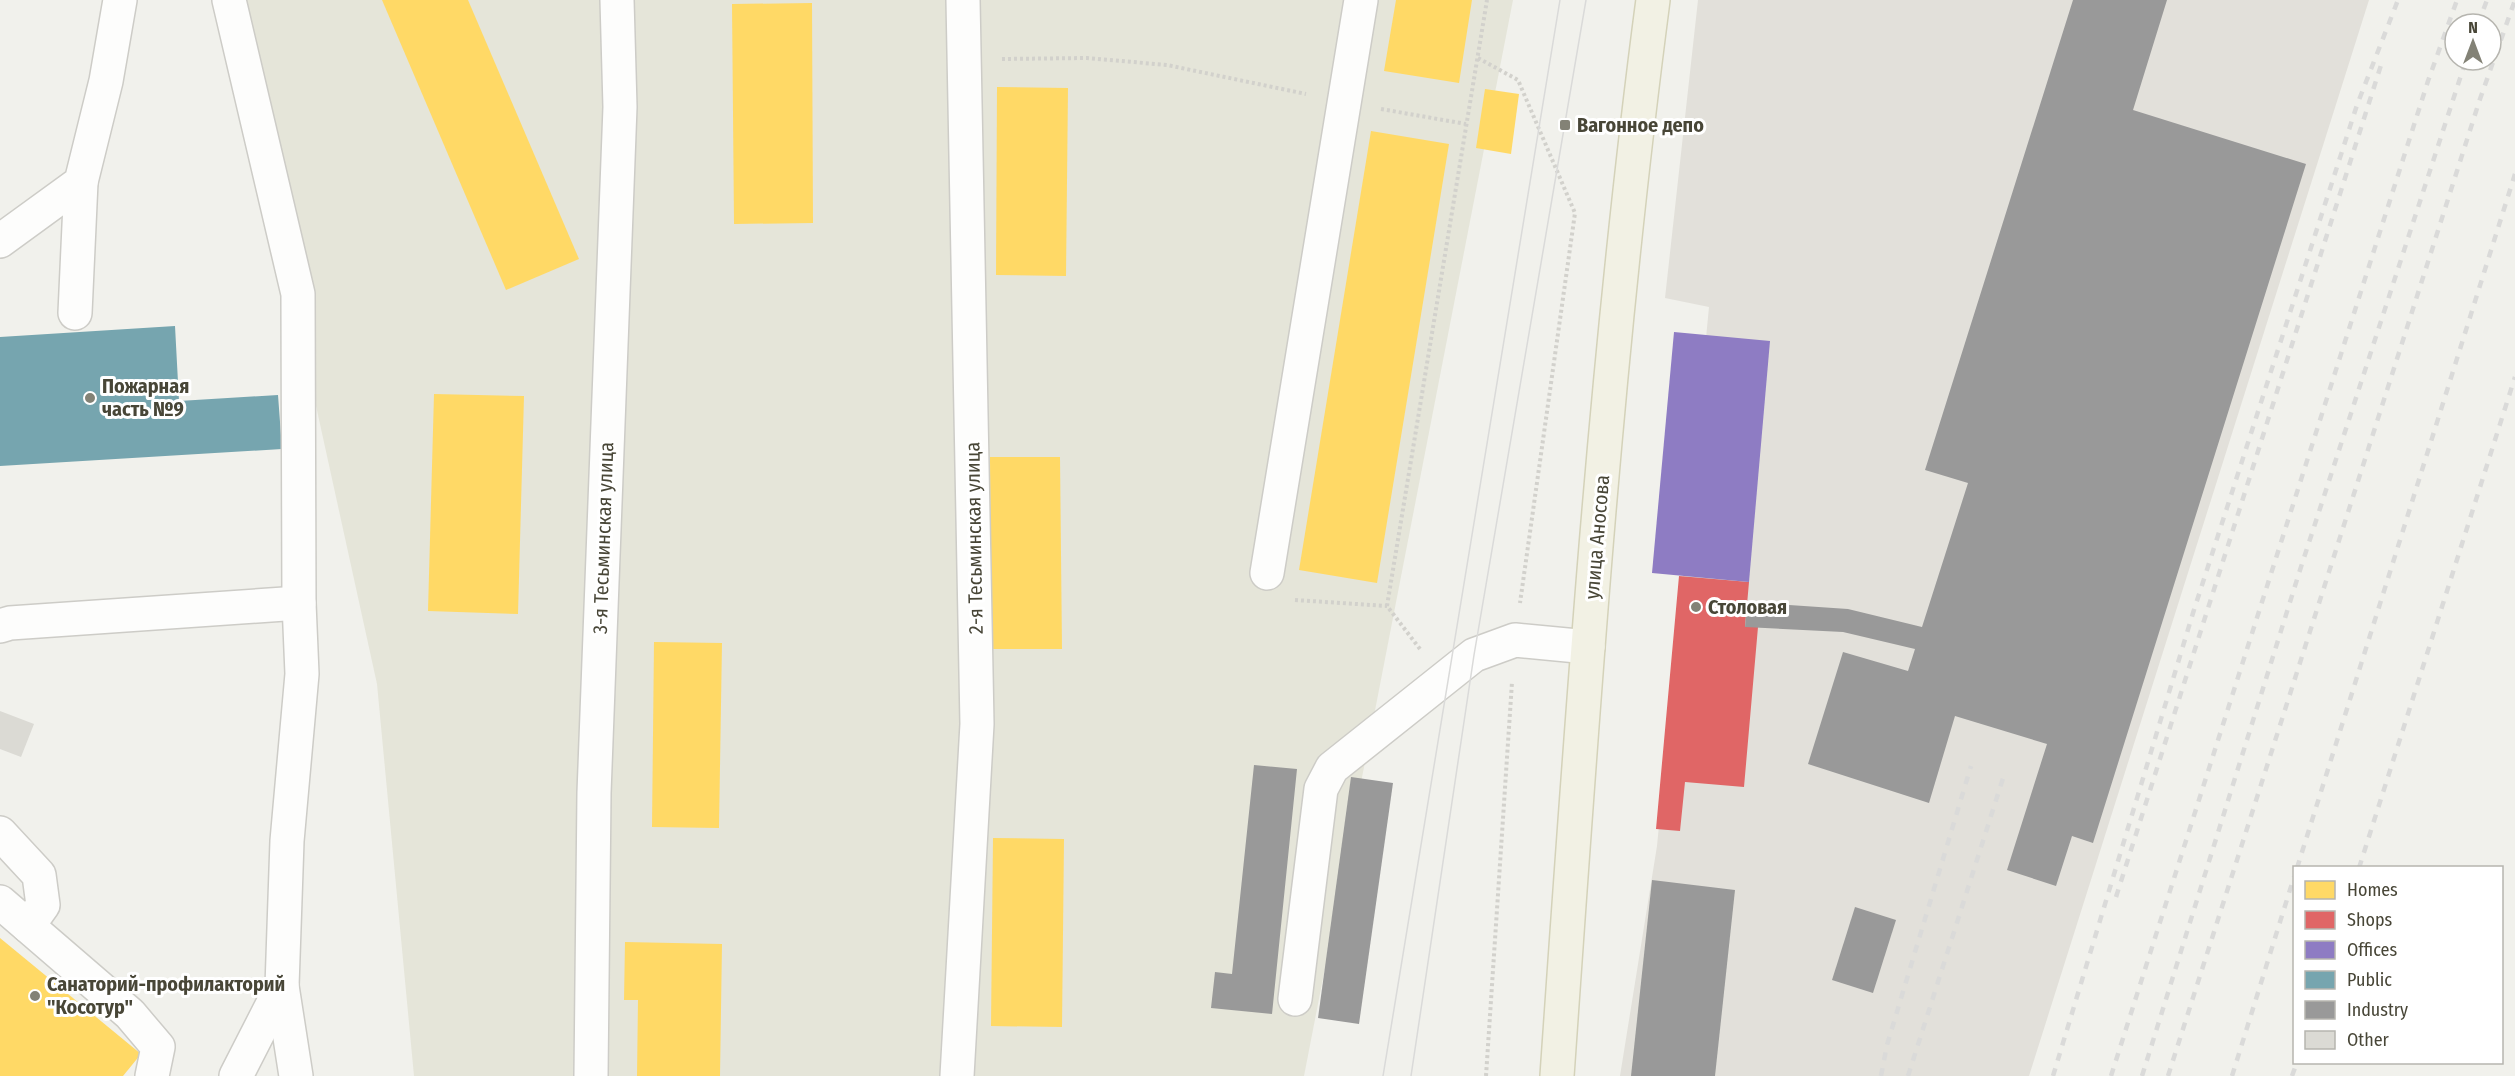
<svg xmlns="http://www.w3.org/2000/svg" width="2515" height="1076" font-family="'Fira Sans Condensed',sans-serif">
	<style>
		.residential { fill: #e5e5d9 }
		.industrial { fill: #e2e0da }
		.homes { fill: #ffd966 }
		.shops { fill: #e06666 }
		.offices { fill: #8e7cc3 }
		.public { fill: #76a5af }
		.industry { fill: #999 }
		.building { fill: #dbdad4 }
		.lines { fill: none; stroke-linecap: round; stroke-linejoin: round }
		.minor-casing { stroke: #cdccc7; stroke-width: 36 }
		.major-casing { stroke: #d4d2b9; stroke-width: 36 }
		.path { stroke: #d2d1cc; stroke-width: 4; stroke-dasharray: 3 3; stroke-linecap: butt }
		.minor { stroke: #fdfdfc; stroke-width: 33 }
		.major { stroke: #f2f1e4; stroke-width: 33 }
		.tram { stroke: #dadad9; stroke-width: 1.5 }
		.rail { stroke: #dadad9; stroke-width: 4.5; stroke-dasharray: 8 8; stroke-linecap: butt }
		.poi-dot { fill: #838276; stroke: #fff; stroke-width: 2 }
		.labels { text-anchor: middle; dominant-baseline: central; stroke-width: 6; stroke-linejoin: round; paint-order: stroke }
		.poi-label { font-size: 20px; font-weight: bold; fill: #484637; stroke: #fff; text-anchor: start }
		.street-label { font-size: 20px; fill: #484637; stroke: #fff }
	</style>
	<rect width="100%" height="100%" fill="#f1f1ec"/>
	<!-- residential -->
	<polygon class="residential" points="227,0 1513,0 1304,1076 414,1076 377,684"/>
	<!-- industrial -->
	<polygon class="industrial" points="1698,0 2369,0 2029,1076 1620,1076 1657,846 1709,307 1665,298"/>
	<!-- homes -->
	<g class="homes">
		<polygon points="382,0 468,0 579,259 506,290"/>
		<polygon points="1396,0 1472,0 1459,83 1384,71"/>
		<polygon points="812,3 813,223 734,224 732,4"/>
		<polygon points="997,87 1068,88 1066,276 996,275"/>
		<polygon points="1485,89 1519,94 1511,154 1476,148"/>
		<polygon points="1371,131 1449,144 1377,583 1299,570"/>
		<polygon points="434,394 524,396 518,614 428,611"/>
		<polygon points="990,457 1060,457 1062,649 991,649"/>
		<polygon points="654,642 722,643 719,828 652,827"/>
		<polygon points="993,838 1064,839 1062,1027 991,1026"/>
		<polygon points="0,938 141,1054 123,1076 0,1076"/>
		<polygon points="625,942 722,944 720,1076 637,1076 638,1000 624,1000"/>
	</g>
	<!-- shops -->
	<polygon class="shops" points="1679,576 1749,582 1745,627 1758,627 1744,787 1685,782 1680,831 1656,829"/>
	<!-- offices -->
	<polygon class="offices" points="1674,332 1770,341 1749,582 1652,573"/>
	<!-- public -->
	<polygon class="public" points="175,326 179,401 278,395 282,449 0,466 0,337"/>
	<!-- industry -->
	<g class="industry">
		<polygon points="2073,0 2167,0 2133,110 2306,164 2093,843 2072,836 2056,886 2007,870 2047,744 1955,716 1929,803 1808,764 1843,652 1908,671 1915,649 1843,632 1745,627 1747,602 1848,609 1922,627 1968,483 1925,470"/>
		<polygon points="1254,765 1297,769 1272,1014 1211,1008 1215,972 1232,974"/>
		<polygon points="1351,777 1393,783 1359,1024 1318,1018"/>
		<polygon points="1652,880 1735,890 1715,1076 1631,1076"/>
		<polygon points="1855,907 1896,920 1873,993 1832,980"/>
	</g>
	<!-- building -->
	<polygon class="building" points="0,711 34,724 21,757 0,749"/>
	<g class="lines">
		<!-- minor casing -->
		<g class="minor-casing">
			<g id="minor">
				<polyline points="229,0 298,294 299,603 302,674 287,841 282,986 296,1076"/>
				<polyline points="0,241 81,182 106,81 120,0"/>
				<polyline points="75,313 81,182"/>
				<polyline points="1267,573 1361,0"/>
				<polyline points="0,626 10,623 299,603"/>
				<polyline points="0,833 39,875 43,905 28,926"/>
				<polyline points="0,902 130,1014 158,1047 152,1076"/>
				<polyline points="1295,999 1321,789 1332,768 1474,655 1515,640 1588,647"/>
				<polyline points="236,1076 282,986"/>
				<polyline points="591,1076 594,793 620,107 617,0"/>
				<polyline points="957,1076 977,724 963,0"/>
			</g>
		</g>
		<!-- major casing -->
		<g class="major-casing">
			<path id="major" d="M1557 1076C1582 717 1606 357 1653 0"/>
		</g>
		<!-- path -->
		<g class="path">
			<polyline points="1478,58 1518,80 1575,213 1520,603"/>
			<polyline points="1002,59 1087,58 1167,65 1306,94"/>
			<polyline points="1381,109 1466,124"/>
			<polyline points="1295,600 1387,606"/>
			<polyline points="1420,649 1387,606 1487,0"/>
			<polyline points="1486,1076 1512,682"/>
		</g>
		<!-- minor -->
		<use href="#minor" class="minor"/>
		<!-- major -->
		<use href="#major" class="major"/>
		<!-- tram -->
		<g class="tram">
			<polyline points="1383,1076 1560,0"/>
			<polyline points="1411,1076 1474,655 1586,0"/>
		</g>
		<!-- rail -->
		<g class="rail">
			<polyline points="2478,24 2487,0"/>
			<polyline points="2297,868 2515,174"/>
			<polyline points="2359,868 2515,377"/>
			<polyline points="2116,897 2382,62"/>
			<polyline points="1881,1076 1887,1045 1971,766"/>
			<polyline points="1908,1076 2005,772"/>
			<polyline points="2053,1076 2193,613 2357,105 2398,0"/>
			<polyline points="2111,1076 2428,81 2457,0"/>
			<polyline points="2142,1076 2300,570 2466,60"/>
			<polyline points="2168,1076 2480,99 2515,0"/>
			<polyline points="2232,1076 2294,877"/>
			<polyline points="2292,1076 2297,1062"/>
		</g>
	</g>
	<!-- markers -->
	<g class="poi-dot">
		<rect x="1559" y="119" width="12" height="12" rx="3"/>
		<circle cx="90" cy="398" r="6"/>
		<circle cx="1696" cy="607" r="6"/>
		<circle cx="35" cy="996" r="6"/>
	</g>
	<g class="labels">
		<!-- poi labels -->
		<g class="poi-label">
			<text x="1577" y="125">Вагонное депо</text>
			<text x="102" y="386">Пожарная<tspan x="102" dy="23">часть №9</tspan></text>
			<text x="1708" y="607">Столовая</text>
			<text x="47" y="984">Санаторий-профилакторий<tspan x="47" dy="23">"Косотур"</tspan></text>
		</g>
		<!-- street labels -->
		<g class="street-label">
			<text transform="translate(1597 537) rotate(-85)">улица Аносова</text>
			<text transform="translate(603 538) rotate(-88)">3-я Тесьминская улица</text>
			<text transform="translate(974 538) rotate(-91)">2-я Тесьминская улица</text>
		</g>
	</g>
	<!-- legend -->
	<rect x="2293" y="866" width="210" height="198" fill="#ffffff" stroke="#b6b5af" stroke-width="1.5"/>
	<rect x="2305" y="881" width="30" height="18" fill="#ffd966" stroke="#b6b5af" stroke-width="1.5"/>
	<text x="2347" y="896" font-size="18" fill="#484637">Homes</text>
	<rect x="2305" y="911" width="30" height="18" fill="#e06666" stroke="#b6b5af" stroke-width="1.5"/>
	<text x="2347" y="926" font-size="18" fill="#484637">Shops</text>
	<rect x="2305" y="941" width="30" height="18" fill="#8e7cc3" stroke="#b6b5af" stroke-width="1.5"/>
	<text x="2347" y="956" font-size="18" fill="#484637">Offices</text>
	<rect x="2305" y="971" width="30" height="18" fill="#76a5af" stroke="#b6b5af" stroke-width="1.5"/>
	<text x="2347" y="986" font-size="18" fill="#484637">Public</text>
	<rect x="2305" y="1001" width="30" height="18" fill="#999999" stroke="#b6b5af" stroke-width="1.5"/>
	<text x="2347" y="1016" font-size="18" fill="#484637">Industry</text>
	<rect x="2305" y="1031" width="30" height="18" fill="#dbdad4" stroke="#b6b5af" stroke-width="1.5"/>
	<text x="2347" y="1046" font-size="18" fill="#484637">Other</text>
	<!-- north arrow -->
	<g transform="translate(2473 42)"><circle r="28" fill="#ffffff" stroke="#b6b5af" stroke-width="1.5"/>
	<path d="M0-4.5L10 22L0 15L-10 22Z" fill="#838276"/>
	<text y="-9" font-size="16" font-weight="bold" text-anchor="middle" fill="#484637">N</text>
	</g>
</svg>
